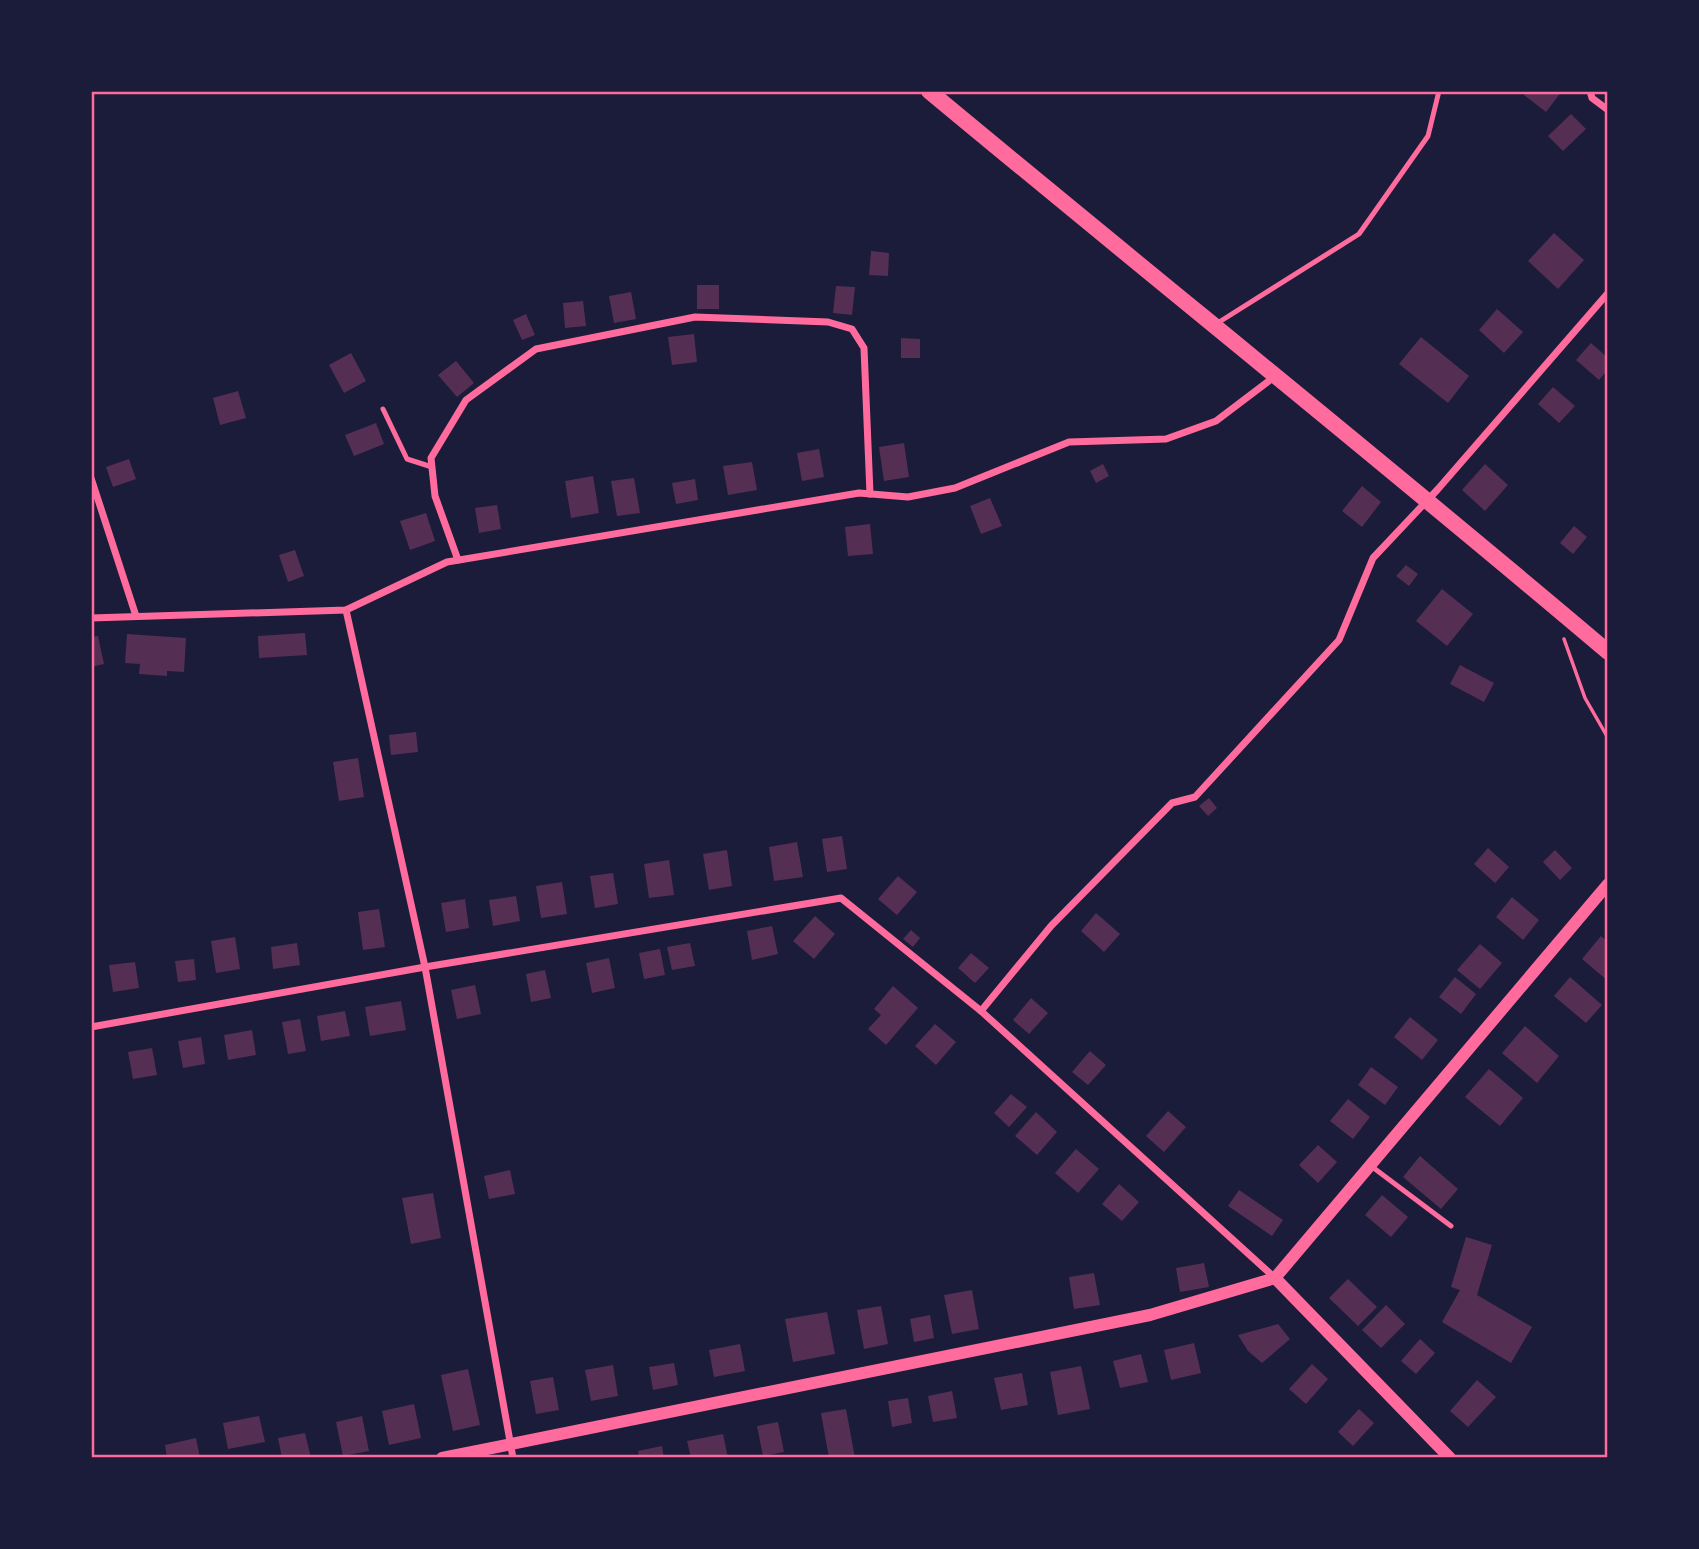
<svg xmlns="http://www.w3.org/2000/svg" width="1699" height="1549" font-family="'DejaVu Sans',sans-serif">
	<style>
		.building { fill: #542f53 }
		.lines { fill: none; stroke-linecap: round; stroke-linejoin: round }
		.path { stroke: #ff6b9d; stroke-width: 3.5 }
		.service { stroke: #ff6b9d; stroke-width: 5 }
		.minor { stroke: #ff6b9d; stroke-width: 7 }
		.tertiary { stroke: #ff6b9d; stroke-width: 12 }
		.primary { stroke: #ff6b9d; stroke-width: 16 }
		.neatline { fill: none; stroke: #ff6b9d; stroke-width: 2.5 }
	</style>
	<rect width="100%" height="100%" fill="#1b1b3a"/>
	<!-- building -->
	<g class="building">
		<polygon points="1527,91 1562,91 1546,112 1524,95"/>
		<polygon points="1571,114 1586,129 1563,151 1548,136"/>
		<polygon points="1554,233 1584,260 1558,289 1528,261"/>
		<polygon points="871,251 889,253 888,276 869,275"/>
		<rect x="697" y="285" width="22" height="24"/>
		<polygon points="836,286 855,287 852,315 833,313"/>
		<polygon points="631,292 636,319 614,323 609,296"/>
		<polygon points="583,301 586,326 565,328 563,303"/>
		<polygon points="1497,309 1523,332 1504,353 1479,330"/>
		<polygon points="526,314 535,335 522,340 513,320"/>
		<polygon points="694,334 697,362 672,365 668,337"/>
		<polygon points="1421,337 1469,376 1448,403 1399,364"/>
		<polygon points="901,338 920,339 920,358 901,358"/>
		<polygon points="1591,343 1608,358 1608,369 1599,380 1576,360"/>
		<polygon points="351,353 366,381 344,393 329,365"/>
		<polygon points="456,361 474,383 457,397 438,375"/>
		<polygon points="1553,387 1575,406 1559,423 1538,404"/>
		<polygon points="238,391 246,418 220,425 213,398"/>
		<polygon points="376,423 384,444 354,456 345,435"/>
		<polygon points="904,443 909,477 884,481 879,447"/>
		<polygon points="819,449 824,477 802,481 797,453"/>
		<polygon points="129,459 136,479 113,487 106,467"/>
		<polygon points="752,462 757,490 728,495 723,466"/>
		<polygon points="1103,464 1109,476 1096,483 1090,471"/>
		<polygon points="1485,464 1508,485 1485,511 1462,490"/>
		<polygon points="593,476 599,513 571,518 565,481"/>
		<polygon points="634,478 640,513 617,516 611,481"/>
		<polygon points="695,479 698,500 676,504 672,483"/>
		<polygon points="1362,486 1381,502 1362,527 1342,511"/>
		<polygon points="990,498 1002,526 981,534 970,506"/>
		<polygon points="497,505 501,529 479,533 475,508"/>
		<polygon points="426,513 435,541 410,550 400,521"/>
		<polygon points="870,524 873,554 848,556 845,527"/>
		<polygon points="1574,526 1587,537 1573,554 1560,543"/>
		<polygon points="295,550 304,576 288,582 279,555"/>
		<polygon points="1406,565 1418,574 1409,586 1396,576"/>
		<polygon points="1442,589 1473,614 1447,646 1416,621"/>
		<polygon points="305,633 307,655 259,658 258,636"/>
		<polygon points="127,634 186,638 184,672 167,671 167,676 139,674 140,664 125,663"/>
		<polygon points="98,636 104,664 91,667 91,637"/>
		<polygon points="1460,665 1494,683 1484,702 1450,684"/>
		<polygon points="416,732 418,752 391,755 389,735"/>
		<polygon points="358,758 364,797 339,801 333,762"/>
		<polygon points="1209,798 1217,808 1208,816 1199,806"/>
		<polygon points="842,836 847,869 827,872 822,839"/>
		<polygon points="797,842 803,877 774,881 769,847"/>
		<polygon points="1488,848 1509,867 1495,883 1474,864"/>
		<polygon points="727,850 732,886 709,890 703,854"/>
		<polygon points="1555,850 1572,868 1560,880 1543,862"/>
		<polygon points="669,860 674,895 649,898 644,864"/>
		<polygon points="613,873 618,904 595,908 590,876"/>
		<polygon points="898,876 917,892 897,915 878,899"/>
		<polygon points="562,882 567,914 541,918 536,886"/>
		<polygon points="516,896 520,921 493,926 489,900"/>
		<polygon points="1512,897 1539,920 1523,940 1496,917"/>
		<polygon points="465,899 469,928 446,932 441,903"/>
		<polygon points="379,909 385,947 363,950 358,912"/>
		<polygon points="1096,913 1120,934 1104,952 1081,931"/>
		<polygon points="815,916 835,934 814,959 793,941"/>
		<polygon points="772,926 778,954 752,960 747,931"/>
		<polygon points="911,930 920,938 913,947 903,939"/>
		<polygon points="1601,936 1608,942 1608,981 1582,959"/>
		<polygon points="235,937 240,969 216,973 211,941"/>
		<polygon points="297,943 300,965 273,969 271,947"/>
		<polygon points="690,943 695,966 672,970 667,947"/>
		<polygon points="1480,944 1502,963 1480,989 1457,970"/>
		<polygon points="660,949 665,975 644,979 639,953"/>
		<polygon points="971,953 989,968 975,983 958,968"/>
		<polygon points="609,958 615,988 592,993 586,963"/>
		<polygon points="194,959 196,980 178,982 175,961"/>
		<polygon points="135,962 139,988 113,992 109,965"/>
		<polygon points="545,970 551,998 531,1002 526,974"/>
		<polygon points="1455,977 1476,994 1461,1014 1439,997"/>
		<polygon points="1570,977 1602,1005 1586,1023 1554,996"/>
		<polygon points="475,985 481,1014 457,1019 451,990"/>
		<polygon points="893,986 918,1008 886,1045 868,1029 881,1015 874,1009"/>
		<polygon points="1031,998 1048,1013 1029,1034 1013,1020"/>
		<polygon points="401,1001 406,1030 370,1036 365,1007"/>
		<polygon points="345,1011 350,1036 321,1041 317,1016"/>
		<polygon points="1410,1017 1438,1040 1422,1060 1394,1037"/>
		<polygon points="300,1019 306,1051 288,1054 282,1022"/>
		<polygon points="935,1024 956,1042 936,1065 915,1046"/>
		<polygon points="1525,1026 1559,1056 1537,1083 1502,1053"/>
		<polygon points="252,1030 256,1055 228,1060 224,1035"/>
		<polygon points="201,1037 205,1064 183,1068 178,1041"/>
		<polygon points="152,1048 157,1075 133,1079 128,1052"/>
		<polygon points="1090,1051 1106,1065 1088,1085 1072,1072"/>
		<polygon points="1371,1067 1398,1087 1385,1105 1358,1085"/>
		<polygon points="1489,1069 1523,1098 1500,1126 1465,1097"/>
		<polygon points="1011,1094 1027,1107 1009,1127 994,1113"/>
		<polygon points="1348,1099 1370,1117 1353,1139 1330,1121"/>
		<polygon points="1168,1111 1186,1127 1164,1152 1146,1136"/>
		<polygon points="1036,1112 1057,1132 1037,1155 1015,1136"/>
		<polygon points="1318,1145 1337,1162 1318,1183 1299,1165"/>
		<polygon points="1076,1149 1099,1169 1078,1193 1055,1173"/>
		<polygon points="1420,1156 1458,1189 1441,1209 1403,1177"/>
		<polygon points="510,1170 515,1194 489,1199 484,1176"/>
		<polygon points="1119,1184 1139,1202 1122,1221 1102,1204"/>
		<polygon points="1239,1190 1283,1220 1272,1236 1228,1206"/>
		<polygon points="433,1193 441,1238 411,1244 402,1198"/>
		<polygon points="1382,1195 1408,1217 1391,1237 1365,1215"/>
		<polygon points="1466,1237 1492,1245 1477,1295 1532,1327 1511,1363 1442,1322 1460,1290 1451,1287"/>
		<polygon points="1204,1263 1209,1287 1180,1292 1176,1268"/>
		<polygon points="1094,1273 1100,1305 1074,1309 1069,1277"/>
		<polygon points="1348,1279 1377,1307 1358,1326 1329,1298"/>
		<polygon points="972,1290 979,1329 952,1334 944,1295"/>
		<polygon points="1386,1305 1405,1324 1381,1348 1362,1330"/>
		<polygon points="881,1306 888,1344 864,1349 857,1310"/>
		<polygon points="827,1312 835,1354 793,1362 785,1319"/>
		<polygon points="930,1315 934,1338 914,1342 910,1319"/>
		<polygon points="1278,1324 1290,1339 1262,1363 1248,1351 1238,1335"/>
		<polygon points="1420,1339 1435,1353 1416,1374 1401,1361"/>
		<polygon points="1194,1343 1201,1373 1171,1380 1164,1350"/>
		<polygon points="740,1344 745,1371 714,1377 709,1350"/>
		<polygon points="1141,1354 1148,1382 1120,1388 1113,1361"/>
		<polygon points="674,1363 678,1385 653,1390 649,1367"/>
		<polygon points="1312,1364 1328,1379 1306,1404 1289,1389"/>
		<polygon points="613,1365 618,1396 591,1401 585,1370"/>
		<polygon points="1081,1366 1090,1409 1058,1415 1050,1372"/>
		<polygon points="468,1369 480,1425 453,1431 441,1375"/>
		<polygon points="1022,1373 1028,1405 1001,1410 994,1378"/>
		<polygon points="553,1377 559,1410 536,1414 530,1381"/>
		<polygon points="1477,1380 1496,1397 1468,1427 1450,1411"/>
		<polygon points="952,1391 957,1418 933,1422 928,1396"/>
		<polygon points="908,1398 912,1423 892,1427 888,1401"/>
		<polygon points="414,1404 421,1438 389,1445 382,1411"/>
		<polygon points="846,1409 855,1458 829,1458 821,1413"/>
		<polygon points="1359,1409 1374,1423 1353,1446 1338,1432"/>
		<polygon points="259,1416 265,1442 228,1449 223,1423"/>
		<polygon points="362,1416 369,1451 343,1456 336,1422"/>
		<polygon points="778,1422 784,1452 763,1456 757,1426"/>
		<polygon points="305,1433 311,1458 282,1458 278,1438"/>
		<polygon points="723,1434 728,1458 691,1458 687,1441"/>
		<polygon points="196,1438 200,1458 167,1458 165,1445"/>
		<polygon points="662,1446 664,1458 639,1458 638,1451"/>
	</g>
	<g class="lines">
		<!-- path -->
		<polyline class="path" points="1564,639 1585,698 1608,738"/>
		<!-- service -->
		<g class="service">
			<polyline points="1216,324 1359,234 1428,136 1439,91"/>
			<polyline points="383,409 407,459 432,467"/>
			<polyline points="1371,1166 1451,1226"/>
		</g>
		<!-- minor -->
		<g class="minor">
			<polyline points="1590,91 1592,98 1608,110"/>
			<polyline points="91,478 136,616"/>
			<polyline points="458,560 435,496 431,458 466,400 536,349 695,317 828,322 852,329 864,348 870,494"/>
			<polyline points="346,610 425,967 513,1458"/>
			<polyline points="91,618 346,610 447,562 859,493 908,497 955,488 1069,442 1166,439 1216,421 1274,377"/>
			<polyline points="981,1011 1051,926 1172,803 1195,797 1339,640 1373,558 1438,489 1608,293"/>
			<polyline points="91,1027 425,967 841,898 981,1011 1275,1278"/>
		</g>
		<!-- tertiary -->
		<g class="tertiary">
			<polyline points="1275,1278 1450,1458"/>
			<polyline points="442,1458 1150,1315 1275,1278 1608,884"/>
		</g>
		<!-- primary -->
		<path class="primary" d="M929 91C1155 279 1384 462 1608 652"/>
	</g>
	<!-- border -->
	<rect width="1699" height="1549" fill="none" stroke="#1b1b3a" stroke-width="186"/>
	<rect x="93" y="93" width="1513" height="1363" class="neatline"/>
</svg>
